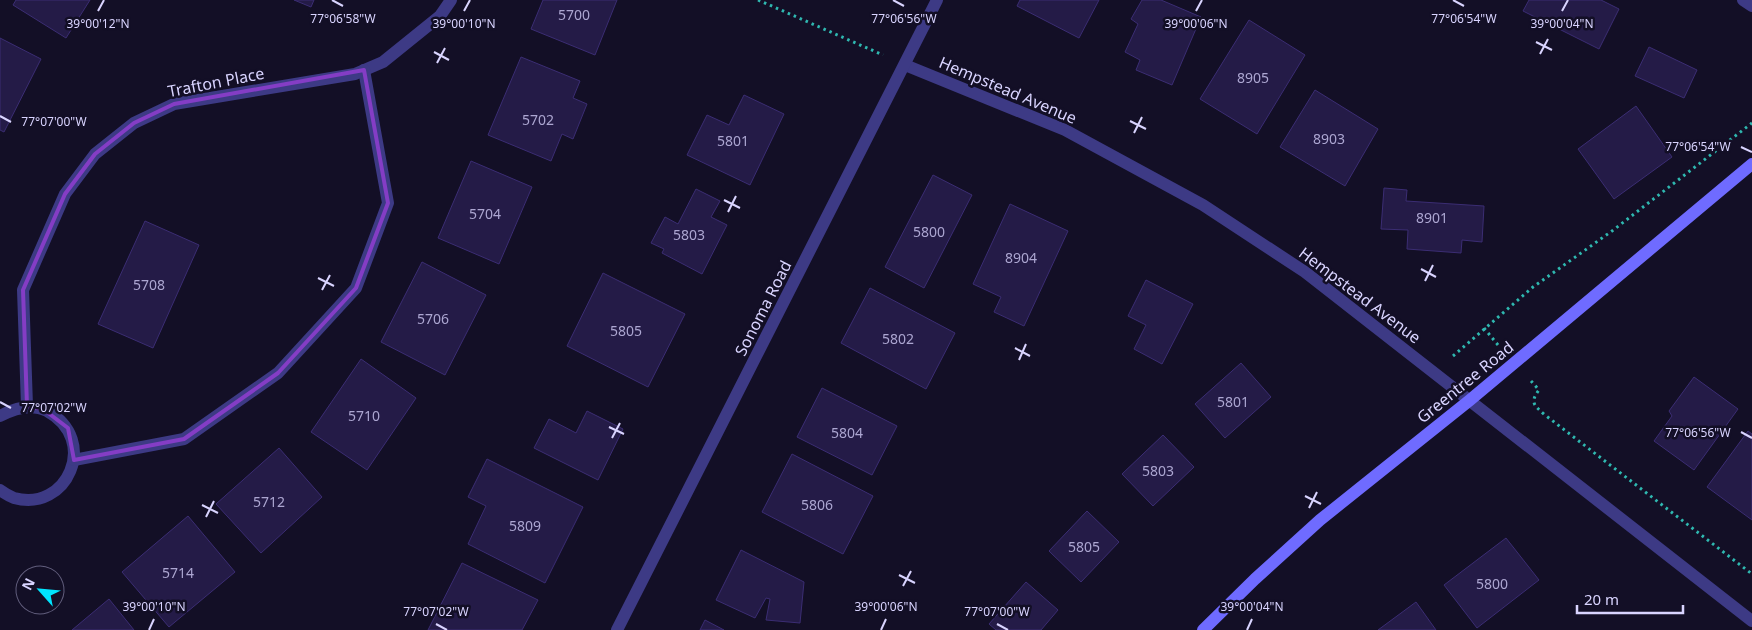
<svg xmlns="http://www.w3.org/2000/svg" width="1752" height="630" font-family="'Noto Sans',sans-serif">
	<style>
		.building { fill: #241b47; stroke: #3b2d73 }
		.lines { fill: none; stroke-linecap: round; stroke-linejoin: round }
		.path { stroke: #2fb8b0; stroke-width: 3; stroke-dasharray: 2.5 4; stroke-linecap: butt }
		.street { stroke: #3d3a85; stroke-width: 12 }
		.secondary { stroke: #6f6bff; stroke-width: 12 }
		.marked { fill: none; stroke: #843dc5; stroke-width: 4; stroke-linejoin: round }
		.ticks { fill: none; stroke: #d9d4ff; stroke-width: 2 }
		.labels { text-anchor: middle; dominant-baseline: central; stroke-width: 5; stroke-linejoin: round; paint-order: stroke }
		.number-label { font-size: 14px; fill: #aca6d1 }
		.street-label { font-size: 16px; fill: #d9d4ff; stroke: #130f26 }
		.ticks-label { font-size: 12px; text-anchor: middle; fill: #d9d4ff; stroke: #130f26; stroke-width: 5; stroke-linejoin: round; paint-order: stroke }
	</style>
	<rect width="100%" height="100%" fill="#130f26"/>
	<!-- building -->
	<g class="building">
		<polygon points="16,0 90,0 66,38 13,5"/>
		<polygon points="294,0 314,0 311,7"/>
		<polygon points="543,0 617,0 595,55 531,29"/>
		<polygon points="1020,0 1099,0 1079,38 1017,6"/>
		<polygon points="1142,0 1161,0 1201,17 1172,85 1136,70 1140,60 1125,52 1138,24 1131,19"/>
		<polygon points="1529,0 1601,0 1619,9 1599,49 1523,11"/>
		<polygon points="1249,20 1305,55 1257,134 1200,99"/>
		<polygon points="0,38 41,59 4,132 0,130"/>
		<polygon points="1649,47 1697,70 1684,98 1635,76"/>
		<polygon points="521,57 580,81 573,98 587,104 573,139 562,134 551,161 488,135"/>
		<polygon points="1315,90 1378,129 1345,186 1280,147"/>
		<polygon points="744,95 784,114 750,185 687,155 707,115 729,125"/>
		<polygon points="1636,106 1672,157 1614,199 1578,149"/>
		<polygon points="471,161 532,187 499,264 438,238"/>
		<polygon points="933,175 972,195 924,288 885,267"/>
		<polygon points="1384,188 1407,190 1406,201 1484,206 1482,242 1462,240 1461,253 1407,249 1408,230 1381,229"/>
		<polygon points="696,189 720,201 711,217 727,225 702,274 662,253 664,249 651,243 665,217 678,224"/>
		<polygon points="1010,204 1068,231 1024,326 994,312 1001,297 973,284"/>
		<polygon points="145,221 199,245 153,348 98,324"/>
		<polygon points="422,262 486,295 445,375 381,342"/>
		<polygon points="603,273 685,314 648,387 567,346"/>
		<polygon points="1146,280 1193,304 1162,364 1134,349 1146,325 1128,316"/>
		<polygon points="870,288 955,333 926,389 841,343"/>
		<polygon points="361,359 416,398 367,470 311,432"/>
		<polygon points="1241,363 1271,397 1225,438 1195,404"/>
		<polygon points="1694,377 1738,409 1694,470 1654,441 1672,416 1669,411"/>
		<polygon points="822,388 897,426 872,475 797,437"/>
		<polygon points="587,411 623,429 598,480 534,448 549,419 576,433"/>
		<polygon points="1748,431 1752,434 1752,520 1707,487"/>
		<polygon points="1163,435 1194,467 1153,506 1122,474"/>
		<polygon points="279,448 322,497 261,553 216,504"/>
		<polygon points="792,454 873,496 843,554 762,512"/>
		<polygon points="487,459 583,507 545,583 468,544 486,506 468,497"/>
		<polygon points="1087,511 1119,542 1081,582 1049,551"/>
		<polygon points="188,516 235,572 169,627 122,572"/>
		<polygon points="1506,538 1539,580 1477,628 1444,585"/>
		<polygon points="741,550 804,582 800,623 766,620 770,599 766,598 755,618 716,600"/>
		<polygon points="462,563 538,600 522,630 428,630"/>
		<polygon points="1026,582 1058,610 1041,630 996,630 989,624"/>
		<polygon points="109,599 134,630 72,630"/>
		<polygon points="1416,602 1436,630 1378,630"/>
		<polygon points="705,620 724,630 700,630"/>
	</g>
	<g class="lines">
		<!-- path -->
		<g class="path">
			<polyline points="758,0 883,55"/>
			<polyline points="1484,328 1498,345"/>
			<polyline points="1453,356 1533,287 1612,231 1752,123"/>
			<path d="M1531 381 1539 390C1529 403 1535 406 1545 415L1752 574"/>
		</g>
		<!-- street -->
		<g class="street">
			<polyline points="1743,0 1752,6"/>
			<polyline points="905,65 1065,130 1203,205 1305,272 1752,621"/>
			<polyline points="27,406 23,290 65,194 95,154 134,123 174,104 355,74 383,62 440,16 451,0"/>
			<path d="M0 416C15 408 31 403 47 411 100 440 67 513 14 498 9 496 4 493 0 490"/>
			<polyline points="74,460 184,439 278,373 356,288 388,203 364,70"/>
			<polyline points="617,630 937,0"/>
		</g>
		<!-- secondary -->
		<polyline class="secondary" points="1203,630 1255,579 1320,520 1470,400 1752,164"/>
	</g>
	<!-- marked area -->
	<path class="marked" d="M364 70 388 203 356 288 278 373 184 439 74 460 68 428 43 409 27 406 23 290 65 194 95 154 134 123 174 104Z"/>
	<!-- ticks -->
	<path class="ticks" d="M332 0 343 6M893 0 904 6M1453 0 1464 6M98 11 104 0M464 11 470 0M1196 11 1202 0M1562 11 1568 0M1536 42 1552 50M434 52 449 60M1540 54 1548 39M437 63 445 48M0 116 11 122M1130 121 1146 129M1134 133 1142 117M1741 147 1752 152M724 200 740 208M728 212 736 196M1421 269 1436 277M318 278 334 286M1425 281 1433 265M322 290 330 275M1015 348 1030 356M1019 360 1026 344M0 402 11 408M609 427 624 434M1741 432 1752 438M612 438 620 423M1305 496 1321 504M202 505 218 513M1309 508 1317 492M206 517 214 501M899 575 915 583M903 586 911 571M436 624 447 630M997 624 1008 630M149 630 154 619M881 630 886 619M1247 630 1252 619"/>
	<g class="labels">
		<!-- number labels -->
		<g class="number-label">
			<text x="574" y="14">5700</text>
			<text x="1253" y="77">8905</text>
			<text x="538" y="119">5702</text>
			<text x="1329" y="138">8903</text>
			<text x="733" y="140">5801</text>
			<text x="485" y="213">5704</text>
			<text x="1432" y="217">8901</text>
			<text x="929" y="231">5800</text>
			<text x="689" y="234">5803</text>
			<text x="1021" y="257">8904</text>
			<text x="149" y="284">5708</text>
			<text x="433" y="318">5706</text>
			<text x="626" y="330">5805</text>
			<text x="898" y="338">5802</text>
			<text x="1233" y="401">5801</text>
			<text x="364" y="415">5710</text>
			<text x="847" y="432">5804</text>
			<text x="1158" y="470">5803</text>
			<text x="269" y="501">5712</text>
			<text x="817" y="504">5806</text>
			<text x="525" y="525">5809</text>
			<text x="1084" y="546">5805</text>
			<text x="178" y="572">5714</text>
			<text x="1492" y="583">5800</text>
		</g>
		<!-- street labels -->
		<g class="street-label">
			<text transform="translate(216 82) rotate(-11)">Trafton Place</text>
			<text transform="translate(1008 90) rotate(23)">Hempstead Avenue</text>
			<text transform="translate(1360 295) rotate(37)">Hempstead Avenue</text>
			<text transform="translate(763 308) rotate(-63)">Sonoma Road</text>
			<text transform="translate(1465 382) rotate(-39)">Greentree Road</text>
		</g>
	</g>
	<g class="ticks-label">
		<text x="904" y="23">77°06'56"W</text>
		<text x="1464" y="23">77°06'54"W</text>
		<text x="343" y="23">77°06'58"W</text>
		<text x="98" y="28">39°00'12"N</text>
		<text x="464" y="28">39°00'10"N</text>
		<text x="1196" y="28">39°00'06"N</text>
		<text x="1562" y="28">39°00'04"N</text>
		<text x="54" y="126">77°07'00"W</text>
		<text x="1698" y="151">77°06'54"W</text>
		<text x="54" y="412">77°07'02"W</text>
		<text x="1698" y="437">77°06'56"W</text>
		<text x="154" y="611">39°00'10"N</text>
		<text x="886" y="611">39°00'06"N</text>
		<text x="1252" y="611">39°00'04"N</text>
		<text x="436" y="616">77°07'02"W</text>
		<text x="997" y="616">77°07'00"W</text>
	</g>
	<!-- north arrow -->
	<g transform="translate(40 590) rotate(297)"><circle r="24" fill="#130f26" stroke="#625e7d"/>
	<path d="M0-4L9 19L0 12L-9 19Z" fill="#00e5ff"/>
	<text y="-8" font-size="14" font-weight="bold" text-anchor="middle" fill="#d9d4ff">N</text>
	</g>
	<!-- scale -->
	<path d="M1577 605v8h106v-8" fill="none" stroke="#d9d4ff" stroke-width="2.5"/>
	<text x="1584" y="605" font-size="15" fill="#d9d4ff" stroke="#130f26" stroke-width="4" paint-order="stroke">20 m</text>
</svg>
